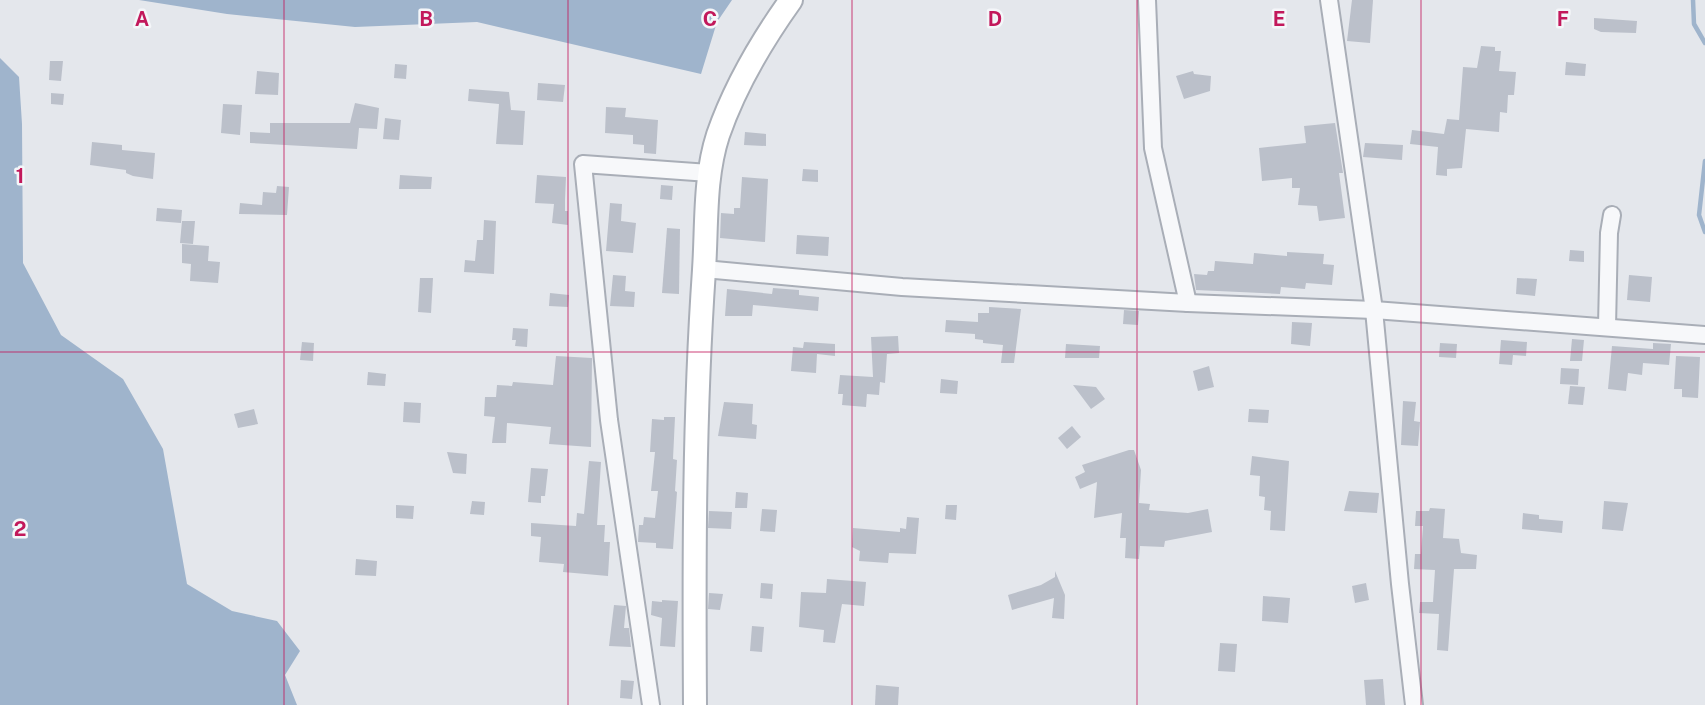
<svg xmlns="http://www.w3.org/2000/svg" width="1705" height="705" font-family="'Public Sans',sans-serif">
	<style>
		.water { fill: #9fb4cc }
		.lines { fill: none; stroke-linecap: round; stroke-linejoin: round }
		.stream { stroke: #9fb4cc; stroke-width: 4.5 }
		.building { fill: #bbc0ca }
		.street-casing { stroke: #a9aeb7; stroke-width: 20 }
		.secondary-casing { stroke: #a9aeb7; stroke-width: 26 }
		.street { stroke: #f7f8fa; stroke-width: 16 }
		.secondary { stroke: #fff; stroke-width: 22 }
		.grid { fill: none; stroke: #c2185b; stroke-width: 1.5; stroke-opacity: 0.55 }
		.grid-label { font-size: 20px; text-anchor: middle; font-weight: bold; fill: #c2185b; stroke: #f4f6f9; stroke-width: 5; stroke-linejoin: round; paint-order: stroke }
	</style>
	<rect width="100%" height="100%" fill="#e4e7ec"/>
	<!-- water -->
	<g class="water">
		<polygon points="139,0 732,0 717,22 701,74 477,22 355,27 227,14"/>
		<polygon points="0,58 19,77 22,124 23,263 61,335 123,379 163,449 187,584 232,611 277,621 300,651 285,675 297,705 0,705"/>
	</g>
	<g class="lines">
		<!-- stream -->
		<g class="stream">
			<polyline points="1693,0 1694,24 1705,43"/>
			<polyline points="1705,161 1699,215 1705,232"/>
		</g>
	</g>
	<!-- building -->
	<g class="building">
		<polygon points="1352,0 1373,0 1370,43 1347,41"/>
		<polygon points="1594,18 1637,21 1636,33 1601,32 1594,29"/>
		<polygon points="1481,46 1495,47 1495,51 1501,51 1499,71 1516,72 1514,95 1508,95 1507,113 1500,112 1499,132 1466,129 1462,168 1447,169 1447,176 1436,175 1438,147 1410,144 1412,130 1444,134 1447,119 1459,120 1463,67 1477,68"/>
		<polygon points="50,61 63,61 61,81 49,80"/>
		<polygon points="1566,62 1586,64 1585,76 1565,75"/>
		<polygon points="395,64 407,65 406,79 394,78"/>
		<polygon points="257,71 279,73 278,95 255,94"/>
		<polygon points="1193,71 1194,74 1211,76 1210,91 1184,99 1176,76"/>
		<polygon points="538,83 565,85 563,102 537,100"/>
		<polygon points="469,89 509,92 511,110 525,111 523,145 496,144 499,104 468,101"/>
		<polygon points="51,93 64,94 63,105 51,104"/>
		<polygon points="355,103 379,108 377,129 359,128 357,149 250,143 250,132 270,133 270,123 350,123"/>
		<polygon points="223,104 242,105 240,135 221,133"/>
		<polygon points="606,107 626,108 625,117 658,120 656,154 644,153 644,145 633,144 633,135 605,133"/>
		<polygon points="385,118 401,120 399,140 383,139"/>
		<polygon points="1335,123 1343,173 1339,173 1345,218 1319,221 1317,206 1298,205 1300,188 1292,188 1292,178 1262,181 1259,148 1306,143 1304,126"/>
		<polygon points="745,132 766,134 766,146 744,145"/>
		<polygon points="92,142 122,145 122,150 155,153 153,179 133,176 126,173 126,170 90,165"/>
		<polygon points="1365,143 1403,145 1402,160 1363,157"/>
		<polygon points="803,169 818,170 818,182 802,181"/>
		<polygon points="400,175 432,177 431,189 399,189"/>
		<polygon points="537,175 566,177 565,200 565,211 568,211 568,225 552,223 554,204 535,203"/>
		<polygon points="742,177 768,179 765,242 720,238 721,213 734,214 734,208 740,208"/>
		<polygon points="661,185 673,186 672,200 660,199"/>
		<polygon points="277,186 289,187 287,215 239,214 240,203 262,205 263,192 276,193"/>
		<polygon points="610,203 622,204 621,221 636,223 633,253 606,251"/>
		<polygon points="157,208 182,210 181,223 156,221"/>
		<polygon points="484,220 496,221 494,274 464,272 465,260 475,261 477,240 483,240"/>
		<polygon points="182,221 195,221 193,244 180,243"/>
		<polygon points="667,228 680,229 679,294 662,293"/>
		<polygon points="797,235 829,237 828,256 796,254"/>
		<polygon points="182,244 209,246 208,261 220,262 218,283 190,281 191,264 182,263"/>
		<polygon points="1570,250 1584,251 1584,262 1569,261"/>
		<polygon points="1287,252 1324,254 1323,264 1334,265 1332,285 1306,283 1305,289 1281,287 1280,294 1196,290 1194,274 1207,275 1208,271 1214,271 1215,261 1253,264 1254,253 1287,256"/>
		<polygon points="613,275 626,276 625,291 635,292 634,307 610,306"/>
		<polygon points="1629,275 1652,277 1650,302 1627,300"/>
		<polygon points="420,278 433,278 431,313 418,312"/>
		<polygon points="1517,278 1537,279 1535,296 1516,294"/>
		<polygon points="773,288 799,290 799,295 819,297 818,311 753,305 752,316 725,316 727,289 772,294"/>
		<polygon points="550,293 569,295 568,307 549,306"/>
		<polygon points="989,307 1021,309 1014,363 1001,363 1003,345 983,343 983,340 975,339 975,334 945,332 946,320 978,322 978,313 989,313"/>
		<polygon points="1124,310 1139,311 1138,325 1123,324"/>
		<polygon points="1292,322 1312,323 1310,346 1291,344"/>
		<polygon points="513,328 528,329 527,347 515,346 516,340 512,340"/>
		<polygon points="898,336 899,353 887,354 885,383 880,382 879,395 867,394 866,407 842,405 843,394 838,394 840,375 873,377 871,337"/>
		<polygon points="1572,339 1584,340 1582,361 1570,361"/>
		<polygon points="1501,340 1527,342 1526,356 1513,355 1512,365 1499,364"/>
		<polygon points="302,342 314,343 313,361 300,360"/>
		<polygon points="804,342 835,344 835,356 817,354 816,373 791,371 793,347 803,348"/>
		<polygon points="1440,343 1457,344 1456,358 1439,357"/>
		<polygon points="1653,343 1671,344 1669,365 1643,363 1642,375 1628,373 1626,391 1608,389 1612,346 1653,349"/>
		<polygon points="1066,344 1100,346 1099,358 1065,358"/>
		<polygon points="556,356 592,358 591,447 549,444 551,427 507,423 506,443 492,443 495,417 484,416 485,397 496,397 497,385 512,386 513,382 553,385"/>
		<polygon points="1676,356 1700,357 1698,398 1682,397 1682,389 1674,389"/>
		<polygon points="1209,366 1214,387 1198,391 1193,371"/>
		<polygon points="1561,368 1579,369 1578,385 1560,384"/>
		<polygon points="368,372 386,374 385,386 367,385"/>
		<polygon points="941,379 958,381 957,394 940,393"/>
		<polygon points="1073,385 1096,387 1105,399 1091,409"/>
		<polygon points="1570,386 1585,387 1583,405 1568,404"/>
		<polygon points="1403,401 1416,402 1414,421 1420,422 1418,446 1401,445"/>
		<polygon points="404,402 421,403 420,423 403,422"/>
		<polygon points="724,402 753,404 752,424 757,425 756,439 718,436"/>
		<polygon points="254,409 258,424 238,428 234,414"/>
		<polygon points="1249,409 1269,410 1268,423 1248,422"/>
		<polygon points="664,417 675,417 673,459 677,460 675,491 677,492 673,549 656,548 656,543 638,542 639,525 643,525 644,517 655,518 658,491 651,491 655,452 650,452 652,419 664,420"/>
		<polygon points="1072,426 1081,437 1067,449 1058,438"/>
		<polygon points="1129,450 1134,450 1141,470 1139,503 1150,504 1149,510 1188,513 1208,509 1212,532 1165,541 1164,547 1140,546 1139,559 1125,558 1126,538 1120,538 1122,513 1094,518 1097,482 1080,489 1075,477 1085,472 1082,465"/>
		<polygon points="447,452 467,454 466,474 453,473"/>
		<polygon points="1252,456 1289,461 1285,531 1270,530 1271,511 1264,510 1265,497 1259,496 1260,476 1250,475"/>
		<polygon points="589,461 601,462 597,525 605,525 604,542 610,542 608,576 563,572 564,564 539,562 541,537 531,536 531,523 576,526 577,513 584,514"/>
		<polygon points="531,468 548,469 545,496 541,496 541,503 528,502"/>
		<polygon points="1349,491 1379,493 1377,513 1344,511"/>
		<polygon points="736,492 748,493 747,508 735,508"/>
		<polygon points="472,501 485,502 484,515 470,514"/>
		<polygon points="1604,501 1628,503 1623,531 1602,529"/>
		<polygon points="396,505 414,506 413,519 396,518"/>
		<polygon points="946,505 957,505 956,520 945,519"/>
		<polygon points="1430,508 1445,509 1443,538 1459,539 1461,553 1477,555 1476,569 1454,569 1448,651 1437,650 1439,614 1419,613 1420,602 1433,602 1435,570 1414,569 1415,554 1421,554 1423,526 1415,526 1416,511 1429,511"/>
		<polygon points="762,509 777,510 775,532 760,531"/>
		<polygon points="709,511 732,512 731,529 708,528"/>
		<polygon points="1523,513 1539,515 1539,519 1563,521 1562,533 1522,529"/>
		<polygon points="907,517 919,518 916,554 889,553 888,563 859,561 860,551 852,547 853,528 900,532 900,528 906,529"/>
		<polygon points="356,559 377,561 376,576 355,575"/>
		<polygon points="1055,571 1065,595 1064,619 1052,618 1054,598 1012,610 1008,595 1041,585 1055,577"/>
		<polygon points="827,579 866,582 864,606 842,604 835,643 823,642 824,630 799,627 801,592 826,593"/>
		<polygon points="761,583 773,584 772,599 760,598"/>
		<polygon points="1366,583 1369,600 1355,603 1352,586"/>
		<polygon points="709,593 723,594 720,610 708,609"/>
		<polygon points="1263,596 1290,598 1288,623 1262,621"/>
		<polygon points="662,600 678,601 675,647 660,646 662,618 651,615 652,601 662,602"/>
		<polygon points="614,605 626,606 624,628 629,628 631,647 609,646"/>
		<polygon points="752,626 764,627 762,652 750,651"/>
		<polygon points="1220,643 1237,644 1235,672 1218,671"/>
		<polygon points="1383,679 1385,705 1366,705 1364,680"/>
		<polygon points="621,680 634,681 632,699 620,698"/>
		<polygon points="876,685 899,687 898,705 875,705"/>
	</g>
	<g class="lines">
		<!-- street casing -->
		<g class="street-casing">
			<g id="street">
				<polyline points="1147,0 1153,148 1188,303"/>
				<polyline points="1329,0 1374,310 1400,584 1414,705"/>
				<polyline points="704,269 902,287 1188,303 1374,310 1705,335"/>
				<polyline points="1607,327 1609,233 1612,215"/>
				<polyline points="651,705 609,420 583,164 709,173"/>
			</g>
		</g>
		<!-- secondary casing -->
		<g class="secondary-casing">
			<path id="secondary" d="M695 705C694 560 694 415 704 270 707 225 704 178 718 135 735 86 761 42 791 0"/>
		</g>
		<!-- street -->
		<use href="#street" class="street"/>
		<!-- secondary -->
		<use href="#secondary" class="secondary"/>
	</g>
	<!-- grid -->
	<path class="grid" d="M284 0V705M568 0V705M852 0V705M1137 0V705M1421 0V705M0 352H1705"/>
	<g class="grid-label">
		<text x="142" y="26">A</text>
		<text x="426" y="26">B</text>
		<text x="710" y="26">C</text>
		<text x="995" y="26">D</text>
		<text x="1279" y="26">E</text>
		<text x="1563" y="26">F</text>
		<text x="20" y="183">1</text>
		<text x="20" y="536">2</text>
	</g>
</svg>
